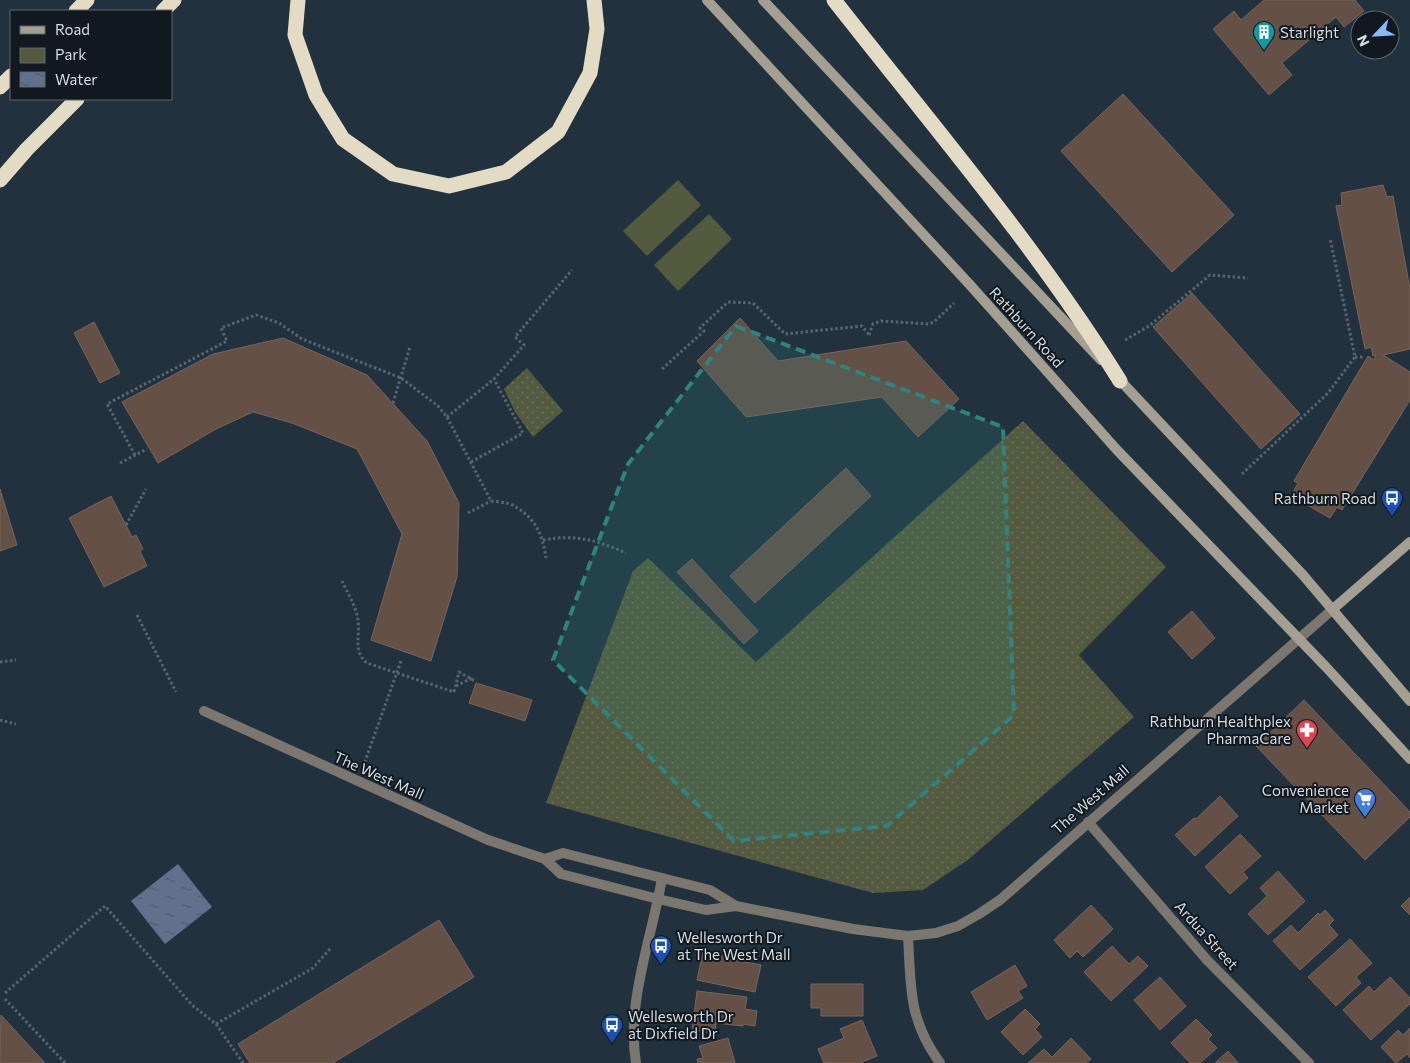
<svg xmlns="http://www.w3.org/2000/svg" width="1410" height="1063" font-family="Commissioner,sans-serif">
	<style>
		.green { fill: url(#green-dots) }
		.pitch { fill: #545a3d }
		.water { fill: url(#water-ripples) }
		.building { fill: #655046; stroke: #7a645a }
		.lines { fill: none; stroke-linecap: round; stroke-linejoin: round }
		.path { stroke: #576671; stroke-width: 3; stroke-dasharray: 2.5 2.5; stroke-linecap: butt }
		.minor { stroke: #7b776e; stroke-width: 10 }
		.tertiary { stroke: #7b776e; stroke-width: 10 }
		.secondary { stroke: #a59f91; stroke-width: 10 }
		.motorway { stroke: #e4dbc4; stroke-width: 15 }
		.marked { fill: #2c8580; fill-opacity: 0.2; stroke: #2c8580; stroke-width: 4; stroke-dasharray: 10 6; stroke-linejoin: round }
		.labels { text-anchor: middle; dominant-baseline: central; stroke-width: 4; stroke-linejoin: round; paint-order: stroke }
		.poi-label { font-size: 15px; fill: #d3dde5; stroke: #11181e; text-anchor: start }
		.street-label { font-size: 15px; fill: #d3dde5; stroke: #11181e }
	</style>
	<defs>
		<pattern id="green-dots" width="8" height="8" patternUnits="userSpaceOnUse" patternTransform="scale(1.25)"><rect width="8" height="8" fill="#545a3d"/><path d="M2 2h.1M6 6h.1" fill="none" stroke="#6c7159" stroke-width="1.8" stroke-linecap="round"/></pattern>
		<pattern id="water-ripples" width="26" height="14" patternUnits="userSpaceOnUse" patternTransform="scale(1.25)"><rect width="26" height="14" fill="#61708d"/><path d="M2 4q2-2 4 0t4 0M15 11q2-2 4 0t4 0" fill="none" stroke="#525b6d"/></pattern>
	</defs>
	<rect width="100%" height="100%" fill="#21313e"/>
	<!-- green -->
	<g class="green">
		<polygon points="527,368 563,411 533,437 515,412 504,389"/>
		<polygon points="1023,421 1166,567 1079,655 1134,717 969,859 923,890 873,893 546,803 633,571 648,558 756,662"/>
	</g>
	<!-- pitch -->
	<g class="pitch">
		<polygon points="678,180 701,205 647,256 623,231"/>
		<polygon points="709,214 732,239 678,291 654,265"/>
	</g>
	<!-- water -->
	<polygon class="water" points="178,864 212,907 165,944 131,901"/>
	<!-- building -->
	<g class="building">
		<polygon points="1264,0 1355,0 1364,11 1344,27 1336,17 1282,63 1292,75 1269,95 1213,29 1234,11 1241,20"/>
		<polygon points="1123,94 1234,215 1172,272 1061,151"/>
		<polygon points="1383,185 1387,197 1393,196 1410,289 1410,349 1383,355 1410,372 1410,400 1342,510 1337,507 1330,518 1291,496 1298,483 1294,481 1368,356 1374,360 1376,355 1373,356 1371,347 1365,349 1336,206 1342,205 1341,193"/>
		<polygon points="1192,293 1300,414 1261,449 1153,327"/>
		<polygon points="740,318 778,361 906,341 959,399 918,437 882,397 746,417 697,361"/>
		<polygon points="94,322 120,373 100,383 74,333"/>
		<polygon points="283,338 367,375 427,441 459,503 457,577 431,661 371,640 402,534 357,449 292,423 253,412 216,429 158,463 122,402 213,354"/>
		<polygon points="846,468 871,496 755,603 730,576"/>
		<polygon points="0,489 17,545 0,551"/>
		<polygon points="111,496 132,537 136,535 143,549 140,551 147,566 104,587 69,518"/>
		<polygon points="692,559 758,631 744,644 677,572"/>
		<polygon points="1192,611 1215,638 1192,659 1168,632"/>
		<polygon points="476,683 532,700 525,721 469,703"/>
		<polygon points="1304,700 1410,812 1410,817 1365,860 1256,746"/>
		<polygon points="1220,796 1238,816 1195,856 1175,835 1194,818 1196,819"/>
		<polygon points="1240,834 1261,856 1243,872 1248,878 1230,894 1205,867"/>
		<polygon points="1278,871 1305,901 1268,935 1248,914 1267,896 1260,888"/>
		<polygon points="1410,897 1410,915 1401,906"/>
		<polygon points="1091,905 1113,929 1083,957 1077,951 1070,958 1054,940"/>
		<polygon points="1325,910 1334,920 1329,925 1338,935 1300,970 1273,941 1291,925 1298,933 1318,913 1320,915"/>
		<polygon points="439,920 474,977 333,1063 250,1063 238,1044"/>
		<polygon points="1350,939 1372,963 1356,977 1361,983 1336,1006 1308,977"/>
		<polygon points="1112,946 1129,964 1138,956 1148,966 1111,1001 1084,972"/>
		<polygon points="703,952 728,957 728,959 761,965 755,992 697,980"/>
		<polygon points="1015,965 1027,986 1018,991 1023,998 987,1020 971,992"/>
		<polygon points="1160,977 1186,1006 1160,1030 1134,1000"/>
		<polygon points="1390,977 1410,998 1410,1004 1371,1040 1343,1010 1369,986 1374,992"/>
		<polygon points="811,984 863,984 863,1016 821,1016 821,1008 811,1008"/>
		<polygon points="697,991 747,997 745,1009 757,1011 755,1026 743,1024 743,1026 716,1023 715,1033 692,1030"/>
		<polygon points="1025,1009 1040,1024 1035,1029 1042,1037 1023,1055 1001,1032"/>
		<polygon points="1,1015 45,1063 0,1063"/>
		<polygon points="1196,1019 1212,1035 1208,1039 1217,1048 1200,1063 1190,1063 1171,1043"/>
		<polygon points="862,1020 877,1056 860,1063 824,1063 818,1049 844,1038 840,1029"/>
		<polygon points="1410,1028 1410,1058 1407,1054 1396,1063 1381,1047 1398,1030 1403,1035"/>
		<polygon points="728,1038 735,1063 698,1063 697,1059 703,1058 699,1046"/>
		<polygon points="1071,1038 1091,1059 1086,1063 1028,1063 1044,1049 1052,1057"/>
		<polygon points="1228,1051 1238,1063 1215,1063"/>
	</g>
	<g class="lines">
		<!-- path -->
		<g class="path">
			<polyline points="869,335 873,324 881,321 929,324 934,322 954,303"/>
			<polyline points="1125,340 1149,326 1210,275 1248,278"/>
			<polyline points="1355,357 1365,357"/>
			<polyline points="662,369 704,331 700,328 728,302 753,303 785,334 862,326 869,335"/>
			<polyline points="393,403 410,347"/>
			<polyline points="447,417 494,379 524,345 515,337 572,270"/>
			<path d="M135 455 107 404 227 341 221 328 256 315 279 323 302 339 401 378 438 406 447 417 491 501C498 502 508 502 514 506 536 518 543 536 546 558"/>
			<polyline points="471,462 523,433 494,379"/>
			<polyline points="120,463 147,449"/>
			<polyline points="1242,474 1328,393 1355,357 1330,238"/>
			<polyline points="468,513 491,501"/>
			<polyline points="126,525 146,489"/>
			<path d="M543 540C576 534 596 540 626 553"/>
			<path d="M342 581C347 592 354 603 357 615 362 633 351 650 367 663L454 692 459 672 475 681"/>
			<polyline points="137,615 176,692"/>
			<polyline points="0,662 16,660"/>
			<polyline points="456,686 472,678"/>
			<polyline points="0,720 16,724"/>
			<polyline points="363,767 401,661"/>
			<polyline points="5,993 105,906 192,1005 216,1024 243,1063"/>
			<polyline points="5,999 65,1063"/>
			<polyline points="216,1024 313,968 330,949"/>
		</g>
		<!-- minor -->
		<g class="minor">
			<polyline points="204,711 488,840 545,859 561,874 658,899"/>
			<polyline points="1088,822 1207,960 1309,1063"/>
			<polyline points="545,859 563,853 662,878"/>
			<path d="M908 936C911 987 908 1019 940 1063"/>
		</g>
		<!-- tertiary -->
		<g class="tertiary">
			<polyline points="658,899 706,910 736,906 853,929 908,936 936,933 958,926 979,914 1000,900 1333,609"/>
			<path d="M636 1063C626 1002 652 938 662 878L710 890 736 906"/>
		</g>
		<!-- secondary -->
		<g class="secondary">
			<polyline points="707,0 971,286 1117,450 1326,667 1410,759"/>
			<polyline points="763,0 1101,360"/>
			<polyline points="1116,376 1303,575 1410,701"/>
			<polyline points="1333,609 1410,542"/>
		</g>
		<!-- motorway -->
		<g class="motorway">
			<polyline points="298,0 295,35 316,95 343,139 393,174 449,186 506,172 558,132 590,73 597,29 594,0"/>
			<path d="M834 0C932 125 1036 246 1120 381"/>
			<polyline points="76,11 87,0"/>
			<polyline points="163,11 174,0"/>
			<polyline points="0,87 11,76"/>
			<polyline points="0,180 27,149 77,99"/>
		</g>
	</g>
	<!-- marked area -->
	<path class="marked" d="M736 326 1003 427 1014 715 887 826 734 841 553 660 628 464Z"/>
	<!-- icons -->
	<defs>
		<g id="building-pin" transform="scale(1.125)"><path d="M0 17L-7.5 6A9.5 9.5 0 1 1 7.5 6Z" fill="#0f9aa8" stroke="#11181e"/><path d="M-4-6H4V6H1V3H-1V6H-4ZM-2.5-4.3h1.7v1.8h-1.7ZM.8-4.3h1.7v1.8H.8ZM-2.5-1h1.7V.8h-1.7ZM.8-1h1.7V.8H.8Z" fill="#fff"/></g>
		<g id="bus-pin" transform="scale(1.125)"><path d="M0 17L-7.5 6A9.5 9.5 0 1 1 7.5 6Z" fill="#1a4fb4" stroke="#11181e"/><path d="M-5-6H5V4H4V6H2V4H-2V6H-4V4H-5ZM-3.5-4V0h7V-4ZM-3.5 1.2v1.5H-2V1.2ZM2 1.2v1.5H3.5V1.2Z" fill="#fff"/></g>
		<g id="pharmacy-pin" transform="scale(1.125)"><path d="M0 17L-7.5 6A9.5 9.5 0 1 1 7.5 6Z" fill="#e0444e" stroke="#11181e"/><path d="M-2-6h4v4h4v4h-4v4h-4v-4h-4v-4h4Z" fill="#fff"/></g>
		<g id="supermarket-pin" transform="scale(1.125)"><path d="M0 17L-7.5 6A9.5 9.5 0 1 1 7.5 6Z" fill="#3f7fe0" stroke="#11181e"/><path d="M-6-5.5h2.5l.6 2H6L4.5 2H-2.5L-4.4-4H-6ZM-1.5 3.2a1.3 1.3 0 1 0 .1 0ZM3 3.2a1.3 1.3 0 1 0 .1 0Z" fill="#fff"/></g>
	</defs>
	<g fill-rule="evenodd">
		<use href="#building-pin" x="1264" y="32"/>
		<use href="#bus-pin" x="1392" y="498"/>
		<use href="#pharmacy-pin" x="1307" y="730"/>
		<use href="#supermarket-pin" x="1365" y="799"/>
		<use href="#bus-pin" x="661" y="946"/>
		<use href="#bus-pin" x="612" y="1025"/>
	</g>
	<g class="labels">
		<!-- poi labels -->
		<g class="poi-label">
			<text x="1280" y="32">Starlight</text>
			<text x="1376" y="498" text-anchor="end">Rathburn Road</text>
			<text x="1291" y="721" text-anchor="end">Rathburn Healthplex<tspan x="1291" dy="17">PharmaCare</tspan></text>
			<text x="1349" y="790" text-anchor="end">Convenience<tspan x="1349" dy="17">Market</tspan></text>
			<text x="677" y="937">Wellesworth Dr<tspan x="677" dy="17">at The West Mall</tspan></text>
			<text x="628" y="1016">Wellesworth Dr<tspan x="628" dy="17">at Dixfield Dr</tspan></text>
		</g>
		<!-- street labels -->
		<g class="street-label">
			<text transform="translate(1027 327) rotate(48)">Rathburn Road</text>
			<text transform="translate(379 775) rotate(24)">The West Mall</text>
			<text transform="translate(1090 799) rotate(-41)">The West Mall</text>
			<text transform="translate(1207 935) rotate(48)">Ardua Street</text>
		</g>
	</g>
	<!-- legend -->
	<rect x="10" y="10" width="162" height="90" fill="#11181e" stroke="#5f676e"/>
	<rect x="20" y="26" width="25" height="8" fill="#a59f91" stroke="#5f676e"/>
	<text x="55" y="35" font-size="15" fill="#d3dde5">Road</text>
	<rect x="20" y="48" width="25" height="15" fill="#545a3d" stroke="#5f676e"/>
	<text x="55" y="60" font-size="15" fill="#d3dde5">Park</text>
	<rect x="20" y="72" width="25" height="15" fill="url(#water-ripples)" stroke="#5f676e"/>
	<text x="55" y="85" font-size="15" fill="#d3dde5">Water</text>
	<!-- north arrow -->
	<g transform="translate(1375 35) rotate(245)"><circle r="24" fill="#11181e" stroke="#5f676e"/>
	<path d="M0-4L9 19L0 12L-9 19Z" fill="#85bbfb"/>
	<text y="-8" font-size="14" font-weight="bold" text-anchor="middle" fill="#d3dde5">N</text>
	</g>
</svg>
